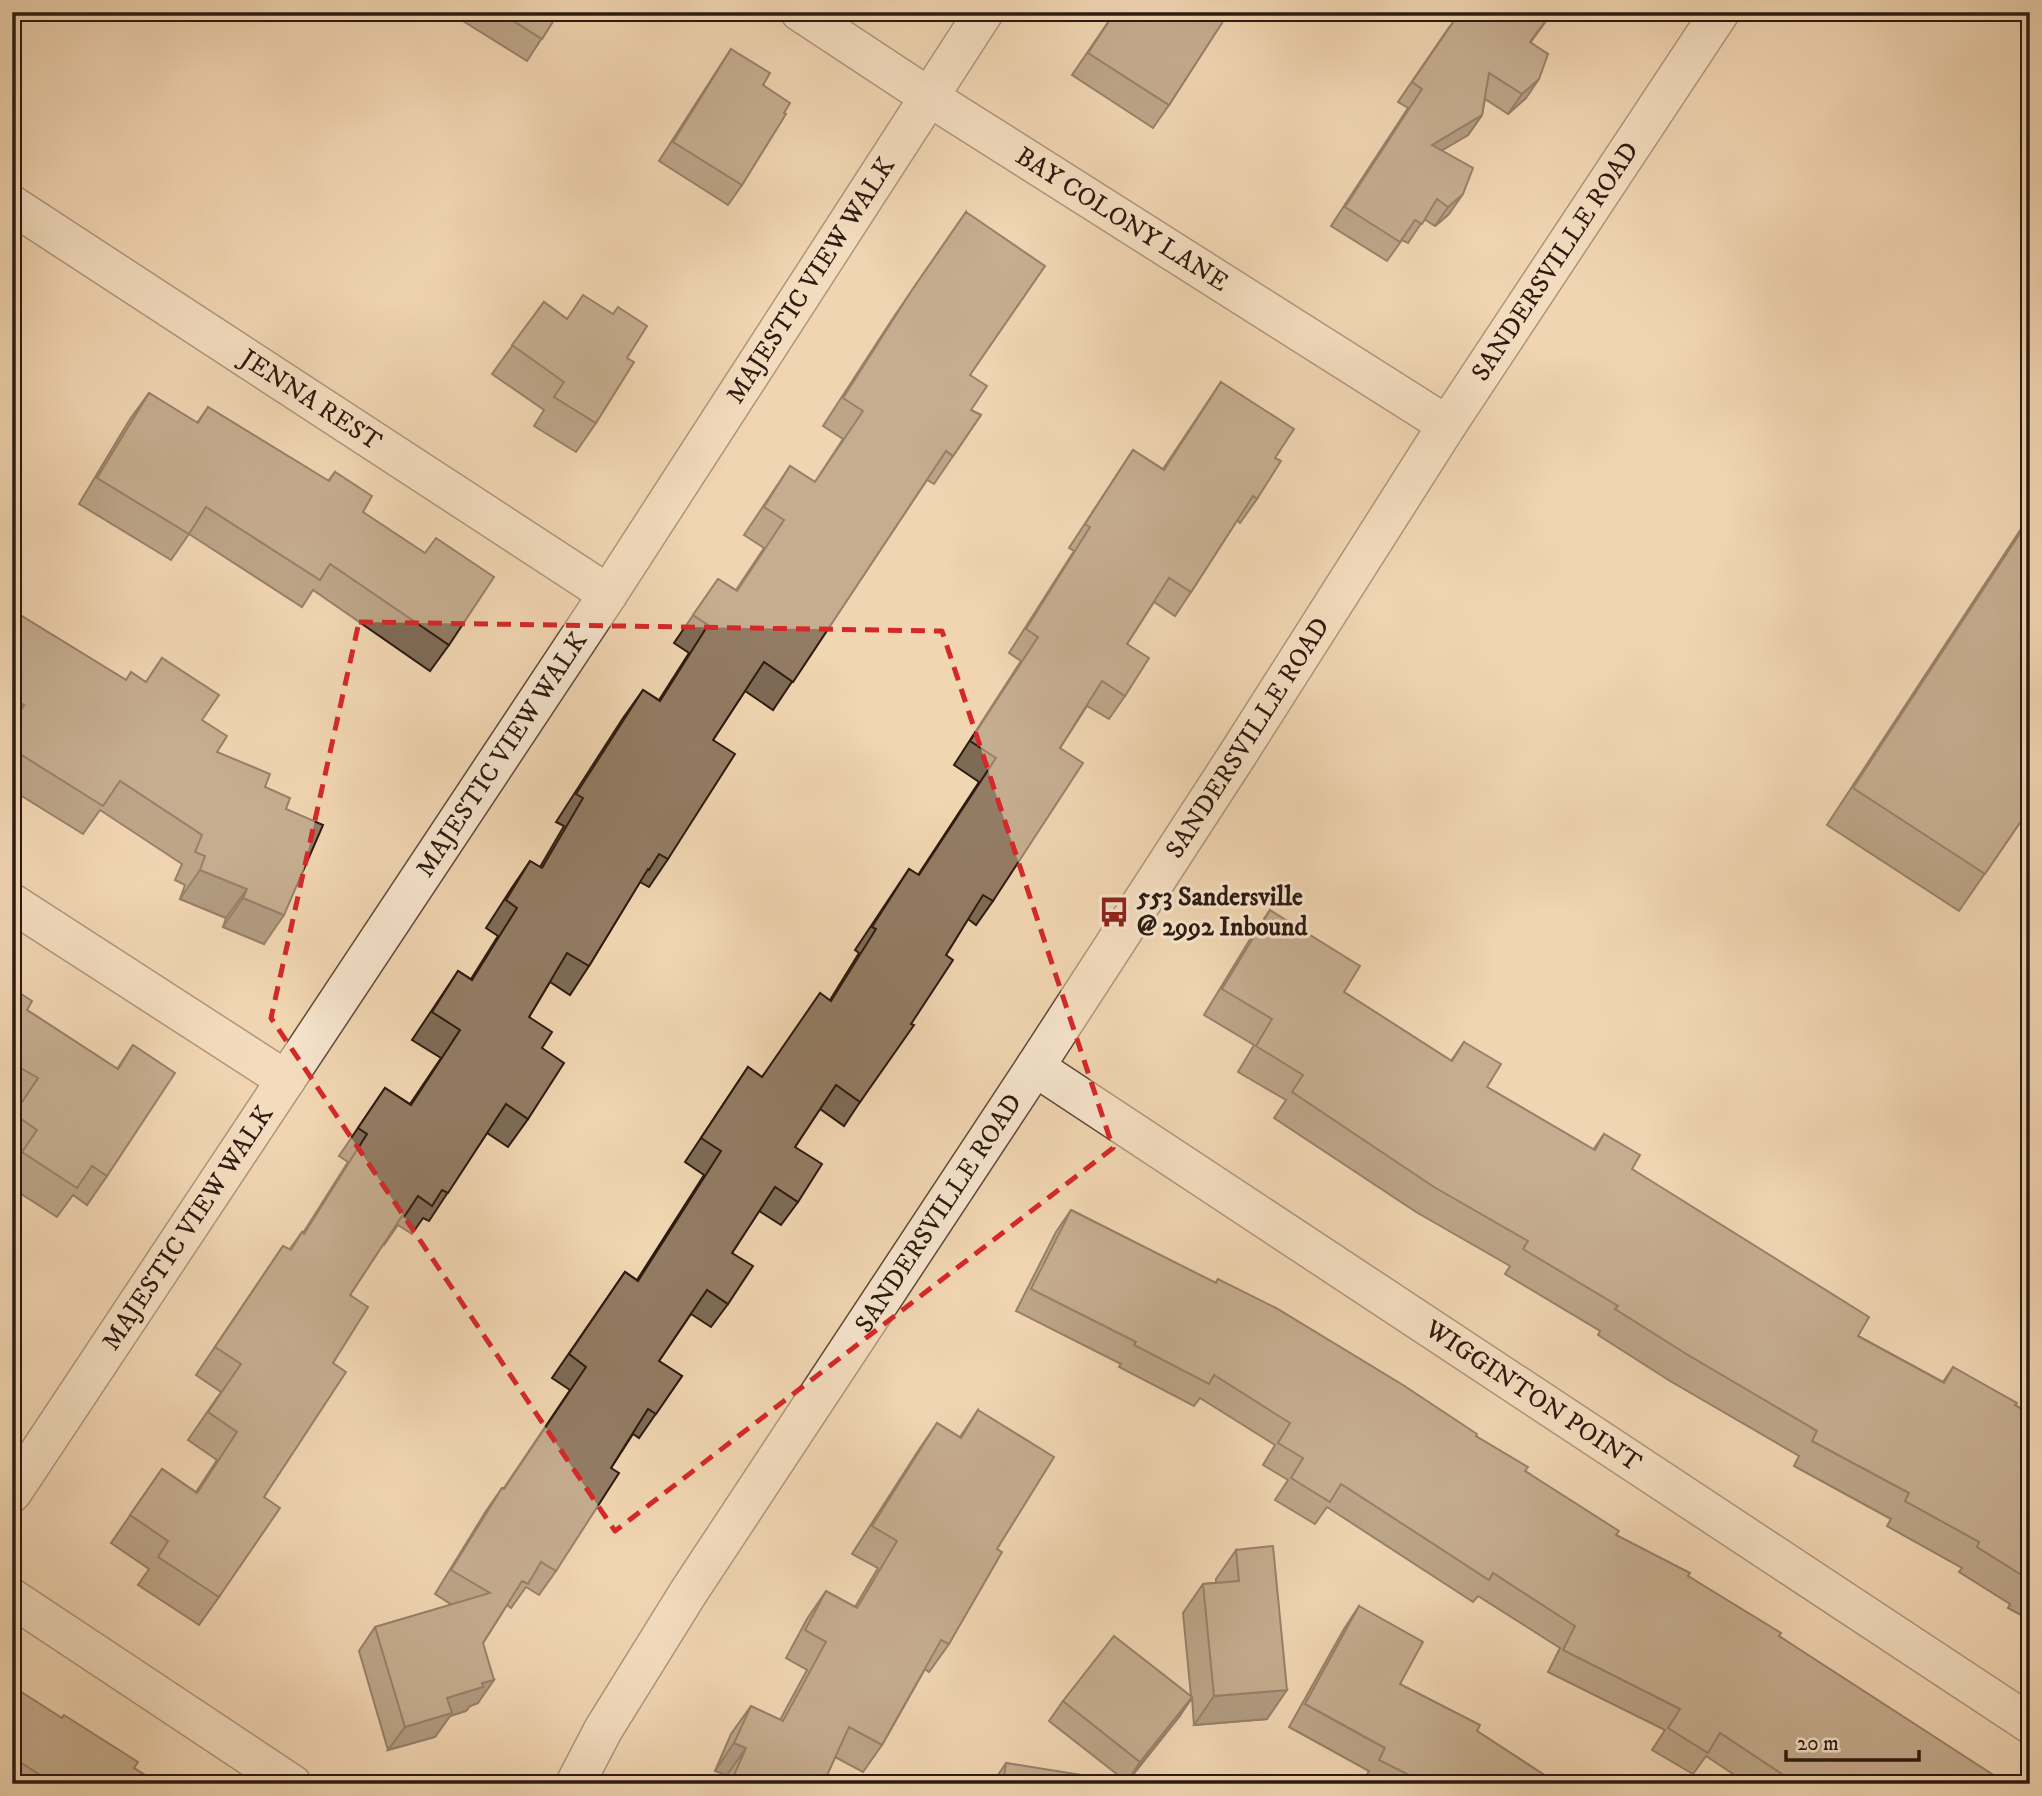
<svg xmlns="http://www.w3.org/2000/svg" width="2042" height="1796" font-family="'IM FELL DW Pica',serif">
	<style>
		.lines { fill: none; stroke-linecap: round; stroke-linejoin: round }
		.minor-casing { stroke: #5e4938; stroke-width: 41 }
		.tertiary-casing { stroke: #5e4938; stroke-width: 41 }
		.minor { stroke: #f6e4cd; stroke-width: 38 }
		.tertiary { stroke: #f6e4cd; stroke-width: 38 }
		.wall { fill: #7e6b56; stroke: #2d1a10; stroke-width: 2 }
		.shaded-wall { fill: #675746; stroke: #2d1a10; stroke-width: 2 }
		.building { fill: #937c64; stroke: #2d1a10; stroke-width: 2 }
		.marked { fill: none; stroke: #d62828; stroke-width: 5; stroke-dasharray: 14 9; stroke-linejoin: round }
		.labels { text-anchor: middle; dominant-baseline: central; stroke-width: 6; stroke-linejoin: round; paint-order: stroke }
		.street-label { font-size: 26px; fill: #2d1a10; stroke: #f6e4cd }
		.poi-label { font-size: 26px; font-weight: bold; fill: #2d1a10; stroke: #f6e4cd; text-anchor: start }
	</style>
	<rect width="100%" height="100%" fill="#f1d6b2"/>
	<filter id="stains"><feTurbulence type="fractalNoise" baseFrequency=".00286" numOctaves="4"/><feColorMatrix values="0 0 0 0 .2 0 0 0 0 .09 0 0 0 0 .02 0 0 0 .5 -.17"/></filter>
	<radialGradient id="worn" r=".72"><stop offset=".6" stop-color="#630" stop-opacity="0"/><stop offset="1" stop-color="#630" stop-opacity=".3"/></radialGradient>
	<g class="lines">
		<!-- minor casing -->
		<g class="minor-casing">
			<g id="minor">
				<path id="s1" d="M800 12 929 97 1447 425"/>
				<path id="s2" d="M12 205 608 594"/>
				<polyline points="12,903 286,1080"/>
				<path id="s3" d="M1035 1067 2030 1724"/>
				<path id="s4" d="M12 1493 608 594 984 12"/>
				<polyline points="12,1598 292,1784"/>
			</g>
		</g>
		<!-- tertiary casing -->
		<g class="tertiary-casing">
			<g id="tertiary">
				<path id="s5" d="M575 1784 603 1730 688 1593 1035 1067 1238 754 1447 425 1720 12"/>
			</g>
		</g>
		<!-- minor -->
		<use href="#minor" class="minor"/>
		<!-- tertiary -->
		<use href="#tertiary" class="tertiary"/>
	</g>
	<!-- wall -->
	<g class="wall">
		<polygon points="456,12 559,12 527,61 463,21 465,18"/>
		<polygon points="1128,12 1228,12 1169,105 1153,128 1072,75 1113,15 1122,21"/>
		<polygon points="1472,12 1560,12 1558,15 1552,13 1530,43 1526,98 1508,114 1485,99 1482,115 1468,135 1442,150 1449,214 1435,226 1424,219 1408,243 1402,240 1387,261 1331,226 1408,108 1398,102 1450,26"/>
		<polygon points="731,49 763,85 742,185 728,205 659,161 718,69"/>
		<polygon points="966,212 971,410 981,415 934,484 927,480 773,710 745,691 713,740 668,859 649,887 640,882 589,966 570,995 550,982 529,1017 542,1048 528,1119 508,1147 487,1133 429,1221 423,1218 412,1234 398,1225 384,1245 383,1244 350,1295 333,1363 264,1497 219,1597 199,1625 138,1585 149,1569 111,1543 162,1469 196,1492 217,1460 188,1440 221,1392 196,1375 283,1246 289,1250 302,1232 303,1233 348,1162 339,1156 385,1088 410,1104 441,1058 412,1040 458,971 471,979 498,936 486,928 511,889 530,861 540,867 564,826 556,822 623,718 643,690 659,700 689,653 674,643 718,579 736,590 764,548 744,535 790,466 815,482 843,439 823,426 893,318"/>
		<polygon points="544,302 567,319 627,358 596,423 576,452 534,426 544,410 492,374"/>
		<polygon points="1221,382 1275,458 1257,499 1240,523 1237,520 1191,592 1175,616 1154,602 1127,644 1125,696 1109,719 1087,706 1060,748 993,901 976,925 968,919 946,955 860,1102 844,1126 820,1109 795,1147 798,1202 781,1225 759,1211 732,1253 728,1304 711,1327 691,1314 659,1361 682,1376 639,1438 633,1434 611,1468 556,1571 539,1595 526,1587 511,1608 507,1605 483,1643 478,1703 470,1706 466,1711 450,1716 435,1737 388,1750 359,1651 375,1627 452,1605 435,1594 486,1511 502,1488 504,1488 570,1390 552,1378 625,1272 637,1280 704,1175 685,1162 748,1067 762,1077 830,1000 859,953 855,950 909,869 918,875 979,782 954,765 1021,661 1009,653 1074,551 1069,548 1133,450 1163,469"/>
		<polygon points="149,393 197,423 208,407 328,481 335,472 363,512 449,645 430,671 313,590 302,607 189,534 171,560 79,504 130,419"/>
		<polygon points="2030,515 2030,808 1959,911 1827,825"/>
		<polygon points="12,610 126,680 146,682 162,658 202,720 217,752 265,787 286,809 264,944 223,927 226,918 180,899 185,885 175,880 182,864 100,810 83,834 12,790"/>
		<polygon points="1270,910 1344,992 1451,1061 1464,1042 1487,1087 1593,1150 1604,1134 1632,1169 1858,1336 1943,1382 1953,1367 2030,1414 2030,1620 2008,1608 2010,1604 1959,1572 1962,1568 1887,1526 1891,1519 1794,1466 1799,1456 1670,1381 1598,1335 1600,1331 1505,1274 1510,1266 1416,1212 1274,1118 1286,1100 1238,1072 1254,1045 1204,1015 1252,936"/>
		<polygon points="12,988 27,1010 117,1069 133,1045 107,1176 87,1205 73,1195 57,1217 12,1188 12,1165 17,1159 12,1156 12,1115 18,1107 12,1104"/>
		<polygon points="1071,1210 1215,1283 1218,1279 1476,1436 1616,1535 1688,1576 1779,1636 1990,1784 1748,1784 1706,1756 1693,1774 1652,1750 1665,1730 1548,1672 1560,1648 1478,1596 1473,1602 1327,1507 1315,1524 1275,1500 1288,1480 1263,1465 1275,1445 1200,1398 1194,1406 1119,1367 1121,1364 1016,1311 1056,1232"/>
		<polygon points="978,1410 997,1549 949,1644 929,1672 925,1669 882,1745 863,1772 835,1757 823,1784 723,1784 727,1775 715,1771 731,1734 751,1706 780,1720 807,1670 786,1658 807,1619 826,1591 855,1607 878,1568 852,1554 918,1451 937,1423 960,1437"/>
		<polygon points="1236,1550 1267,1719 1194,1725 1192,1698 1179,1717 1127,1782 1049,1721 1063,1701 1191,1696 1183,1613 1203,1584 1216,1583 1216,1579"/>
		<polygon points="1359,1606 1400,1684 1477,1731 1558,1784 1366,1784 1363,1782 1369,1771 1289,1727 1344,1629"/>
		<polygon points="12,1686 134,1768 159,1784 12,1784"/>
		<polygon points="1006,1763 1124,1784 992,1784"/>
	</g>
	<!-- shaded-wall -->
	<g class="shaded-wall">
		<polygon points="1539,79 1526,98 1508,114 1522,94"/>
		<polygon points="1482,115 1468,135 1419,164 1432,145"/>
		<polygon points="1463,194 1449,214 1435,226 1448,207"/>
		<polygon points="200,870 247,889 226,918 180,899"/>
		<polygon points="243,898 284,915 264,944 223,927"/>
		<polygon points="494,1680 478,1703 470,1706 466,1711 450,1716 435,1737 388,1750 405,1727 447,1698 482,1683"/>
		<polygon points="1287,1690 1267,1719 1194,1725 1214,1696"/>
		<polygon points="1192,1697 1179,1717 1127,1782 1140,1762"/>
		<polygon points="734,1743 746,1748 727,1775 715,1771"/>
	</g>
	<!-- building -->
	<g class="building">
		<polygon points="499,12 559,12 542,39"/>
		<polygon points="1129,12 1228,12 1222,23 1169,105 1088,53 1113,15 1123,21"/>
		<polygon points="1460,12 1472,13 1473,12 1552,12 1530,42 1548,54 1539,79 1522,94 1489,73 1482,115 1432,145 1473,168 1463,194 1448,207 1437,199 1422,224 1415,220 1400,242 1345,207 1422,89 1412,82"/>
		<polygon points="731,49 770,73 763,85 790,103 784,113 786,114 742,185 673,142"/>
		<polygon points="966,212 1045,266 970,375 987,386 971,410 981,415 953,456 946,451 793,682 764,662 713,740 735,754 668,859 659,854 649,870 648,869 589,966 567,953 529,1017 552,1032 542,1048 564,1063 528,1119 506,1104 448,1193 442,1190 432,1206 418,1196 404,1217 402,1216 350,1295 368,1307 333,1363 346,1372 264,1497 280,1508 219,1597 158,1557 168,1541 130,1515 162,1469 197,1493 237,1432 208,1412 241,1364 215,1347 283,1246 291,1250 302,1232 304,1234 367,1134 358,1128 385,1088 411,1105 460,1030 432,1012 458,971 472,980 517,908 506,900 530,861 542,868 583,798 576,794 643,690 660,701 708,625 693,615 718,579 737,591 784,520 764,507 790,466 815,482 863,411 843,398 912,290"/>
		<polygon points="583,295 613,314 618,307 647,326 627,358 634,362 596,423 554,397 564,382 512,345 544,302 567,319"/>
		<polygon points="1221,382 1294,429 1275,458 1281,461 1257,499 1253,496 1191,592 1169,578 1127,644 1149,658 1125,696 1102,681 1060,748 1083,763 993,901 983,895 946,955 953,960 911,1024 914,1025 860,1102 836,1085 795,1147 822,1164 798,1202 775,1187 732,1253 753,1266 728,1304 707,1290 659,1361 682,1376 656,1414 648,1409 611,1468 619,1473 556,1571 541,1562 528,1584 522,1581 483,1643 494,1680 482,1683 483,1687 447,1698 452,1713 405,1727 375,1627 490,1593 451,1570 502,1488 504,1489 586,1367 569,1354 625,1272 638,1281 721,1151 701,1138 748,1067 762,1077 820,993 831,1001 876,929 872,927 909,869 919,875 996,758 970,741 1038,637 1026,629 1090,527 1085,524 1133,450 1164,470"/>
		<polygon points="149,393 198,423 208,407 329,481 335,472 372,496 363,512 425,553 436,538 494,577 449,645 330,564 320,580 206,507 189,534 97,478"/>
		<polygon points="2030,518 2030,808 1985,874 1853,788"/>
		<polygon points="12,610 126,680 131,672 146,682 162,658 219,695 202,720 227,736 217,752 270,774 265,787 290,798 286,809 323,825 284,915 243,898 247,889 200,870 205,856 195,852 202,835 120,781 103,806 12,749 12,724 24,705 12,698"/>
		<polygon points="1270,910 1360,966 1344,992 1452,1061 1464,1042 1501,1064 1487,1087 1595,1150 1604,1134 1640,1155 1632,1169 1869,1317 1858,1336 1944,1383 1953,1367 2017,1403 2015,1405 2030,1414 2030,1585 2026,1583 2028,1579 1977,1547 1979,1542 1905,1501 1909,1493 1812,1441 1817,1431 1688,1355 1615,1309 1618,1306 1523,1249 1528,1241 1434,1187 1292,1092 1303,1075 1256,1046 1272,1019 1222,989"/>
		<polygon points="12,988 32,1001 27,1010 118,1069 133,1045 175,1073 107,1176 92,1166 77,1188 22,1152 37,1130 14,1114 38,1078 12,1063"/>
		<polygon points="1071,1210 1216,1283 1218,1279 1276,1308 1403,1385 1477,1434 1476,1436 1528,1467 1525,1471 1619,1531 1616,1535 1690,1573 1688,1576 1781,1633 1779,1636 1995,1776 1990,1784 1797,1784 1720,1733 1708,1753 1668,1728 1680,1709 1563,1650 1575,1626 1493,1573 1489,1580 1341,1484 1330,1502 1291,1478 1303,1458 1278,1443 1290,1423 1214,1375 1209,1384 1134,1345 1136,1342 1031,1289"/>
		<polygon points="12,1316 17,1319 12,1327"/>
		<polygon points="978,1410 1054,1457 997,1549 1002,1552 949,1644 941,1640 882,1745 849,1727 823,1784 730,1784 746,1748 734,1743 751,1706 783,1721 826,1642 805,1630 826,1591 857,1608 897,1541 872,1526 937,1423 961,1438"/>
		<polygon points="1273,1546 1287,1690 1214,1696 1203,1584 1239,1581 1236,1550"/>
		<polygon points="1359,1606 1423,1642 1400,1684 1480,1725 1477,1731 1558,1784 1404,1784 1409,1775 1379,1760 1385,1748 1305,1704"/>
		<polygon points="1114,1636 1192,1697 1140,1762 1063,1701"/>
		<polygon points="12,1686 62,1718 64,1715 138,1762 134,1768 159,1784 54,1784 12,1757"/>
		<polygon points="1006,1763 1125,1782 1124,1784 1003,1784"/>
	</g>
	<!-- marked area -->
	<path d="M0 0H2042V1796H0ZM359 622 942 631 1113 1148 615 1531 271 1018Z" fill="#f1d6b2" fill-opacity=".55" fill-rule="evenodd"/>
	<path class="marked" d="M359 622 942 631 1113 1148 615 1531 271 1018Z"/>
	<!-- icons -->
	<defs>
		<g id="bus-bare" transform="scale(2.415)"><path d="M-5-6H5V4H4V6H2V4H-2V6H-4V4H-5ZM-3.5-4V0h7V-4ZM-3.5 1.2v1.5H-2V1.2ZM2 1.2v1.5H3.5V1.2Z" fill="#8f2418" stroke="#f6e4cd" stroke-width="2.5" paint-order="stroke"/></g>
	</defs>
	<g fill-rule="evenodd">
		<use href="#bus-bare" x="1114" y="912"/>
	</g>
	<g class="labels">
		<!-- street labels -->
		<g class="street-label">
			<text stroke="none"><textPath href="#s1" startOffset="383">BAY COLONY LANE</textPath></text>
			<text stroke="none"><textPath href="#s5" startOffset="1811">SANDERSVILLE ROAD</textPath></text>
			<text stroke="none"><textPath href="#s4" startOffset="1452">MAJESTIC VIEW WALK</textPath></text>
			<text stroke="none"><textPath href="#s2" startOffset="357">JENNA REST</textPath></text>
			<text stroke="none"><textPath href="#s5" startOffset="1244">SANDERSVILLE ROAD</textPath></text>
			<text stroke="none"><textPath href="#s4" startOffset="886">MAJESTIC VIEW WALK</textPath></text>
			<text stroke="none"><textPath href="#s5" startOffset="677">SANDERSVILLE ROAD</textPath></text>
			<text stroke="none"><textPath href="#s4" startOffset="318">MAJESTIC VIEW WALK</textPath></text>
			<text stroke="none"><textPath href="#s3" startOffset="597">WIGGINTON POINT</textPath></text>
		</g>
		<!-- poi labels -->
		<g class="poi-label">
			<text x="1137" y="897">553 Sandersville<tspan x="1137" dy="30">@ 2992 Inbound</tspan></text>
		</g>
	</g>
	<!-- margin -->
	<rect width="2042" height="1796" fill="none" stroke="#f1d6b2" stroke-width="42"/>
	<rect x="14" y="14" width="2014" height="1768" fill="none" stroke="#2d1a10" stroke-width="3.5"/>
	<rect x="21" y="21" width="2000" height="1754" fill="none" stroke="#2d1a10" stroke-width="2"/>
	<!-- scale -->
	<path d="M1786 1750v10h133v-10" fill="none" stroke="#2d1a10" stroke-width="3.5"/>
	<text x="1797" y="1750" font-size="21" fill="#2d1a10" stroke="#f6e4cd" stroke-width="5" paint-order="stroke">20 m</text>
	<rect width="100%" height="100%" filter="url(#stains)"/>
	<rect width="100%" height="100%" fill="url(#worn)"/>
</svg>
